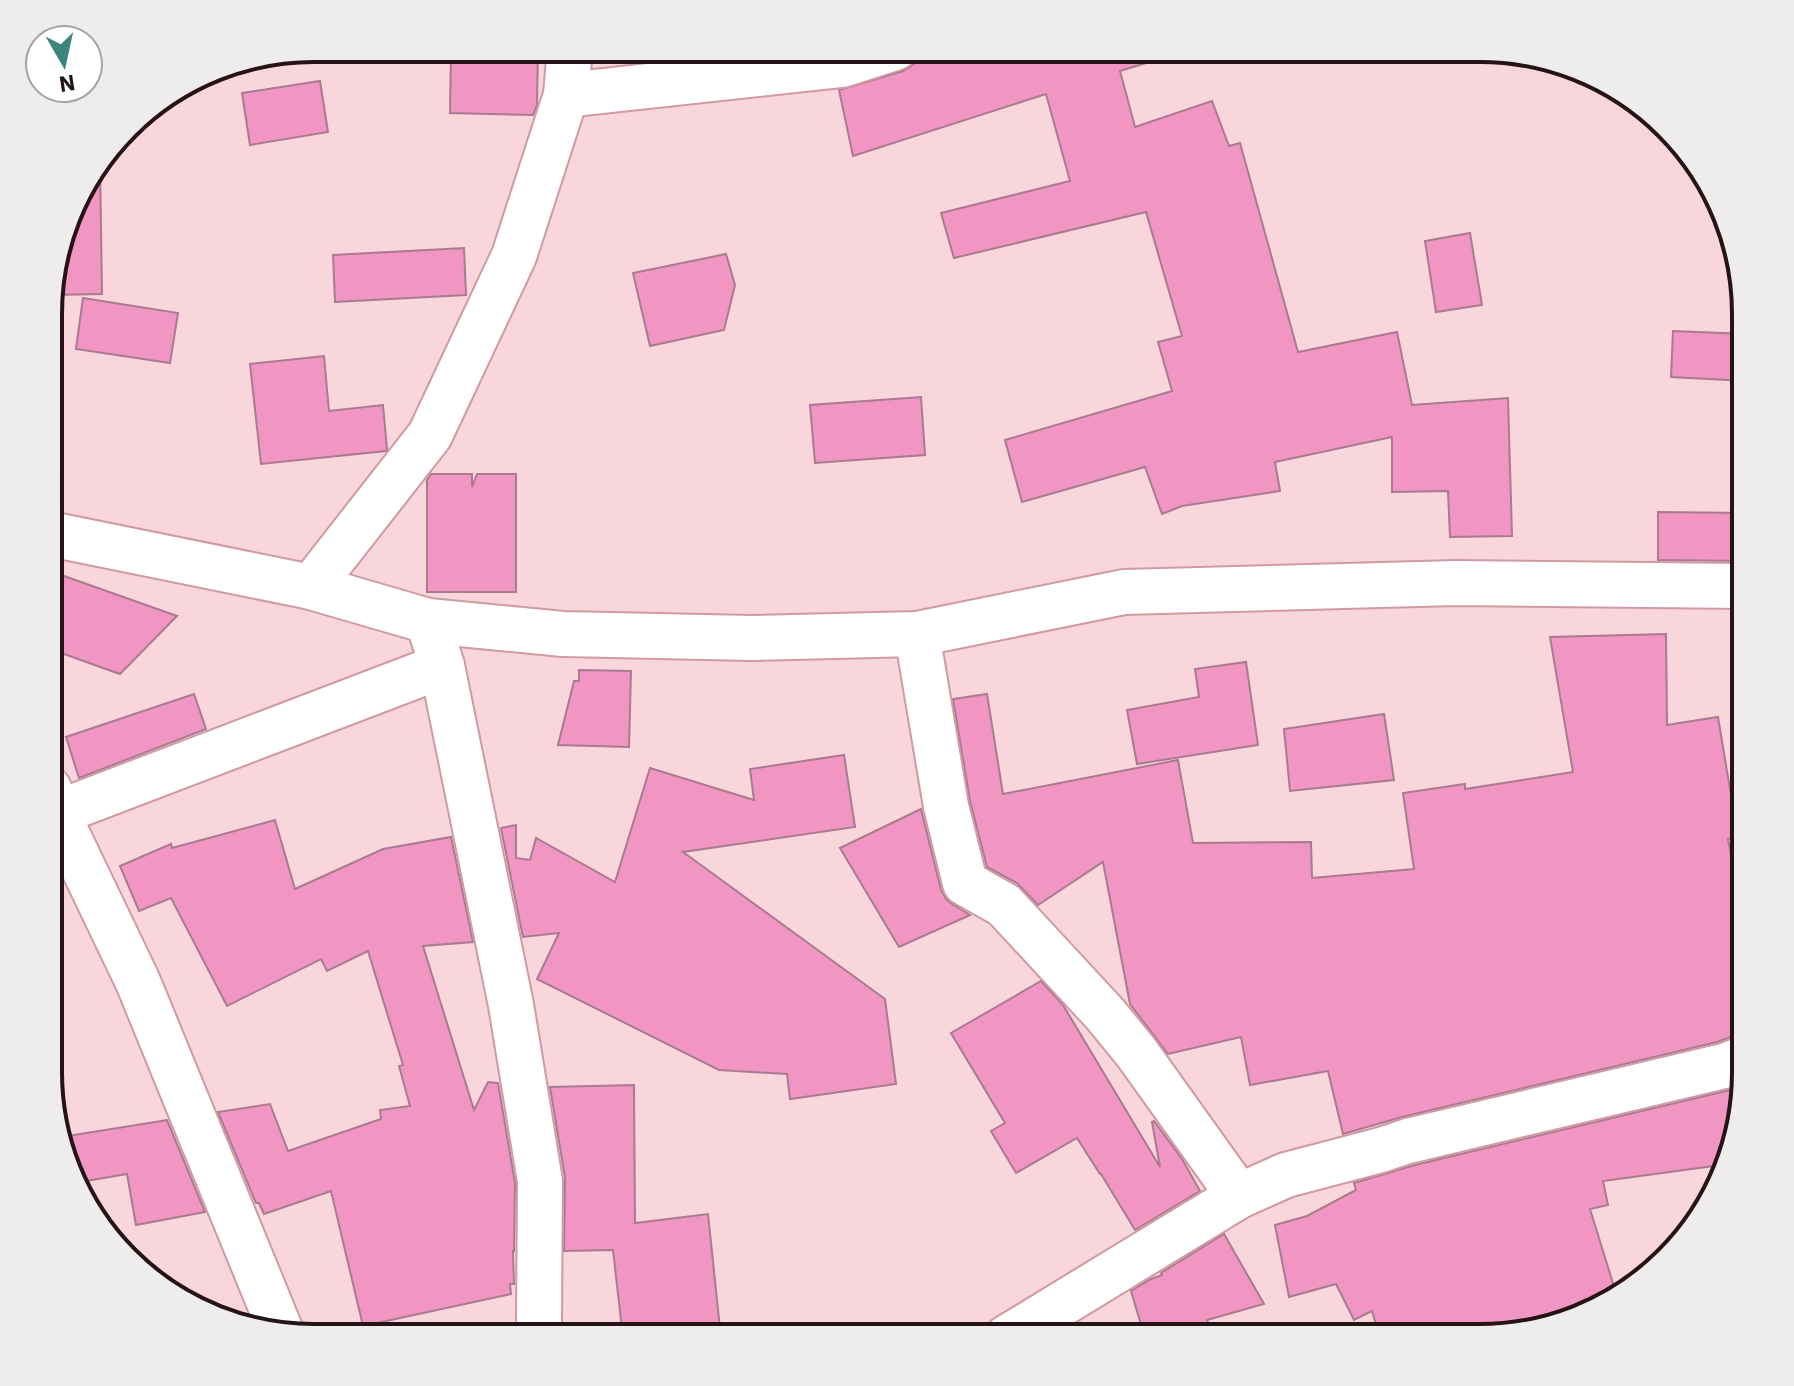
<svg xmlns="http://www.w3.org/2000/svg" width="1794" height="1386" font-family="'IBM Plex Sans',sans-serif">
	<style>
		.building { fill: #f195c3; stroke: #a97a90; stroke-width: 2 }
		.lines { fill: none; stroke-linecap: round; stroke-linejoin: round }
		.minor-casing { stroke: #d09aa2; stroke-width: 48 }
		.minor { stroke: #fff; stroke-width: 44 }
		.rim { fill: none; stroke: #261316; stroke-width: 4 }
	</style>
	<rect width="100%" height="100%" fill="#f9d6db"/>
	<!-- building -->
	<g class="building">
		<polygon points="451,48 538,48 537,105 533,115 450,113"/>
		<polygon points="919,48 1157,48 1159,59 1120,71 1135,127 1212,101 1229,146 1240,143 1298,352 1397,332 1412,405 1508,398 1512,536 1450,537 1448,491 1392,492 1392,437 1275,462 1280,491 1182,506 1162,514 1145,467 1022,502 1005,440 1172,391 1158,342 1182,336 1146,212 954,258 941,213 1070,181 1046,94 853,156 839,90 903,71 914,64 919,54"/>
		<polygon points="320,81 328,132 250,145 242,93"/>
		<polygon points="100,162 102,294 50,295 50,279 83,182"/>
		<polygon points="1470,233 1482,305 1436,312 1425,241"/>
		<polygon points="464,248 466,295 335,302 333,255"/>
		<polygon points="726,254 735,285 724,330 650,346 633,273"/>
		<polygon points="83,298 178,313 170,363 76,349"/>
		<polygon points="1673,331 1746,334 1746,381 1671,377"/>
		<polygon points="324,356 329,411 383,405 387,449 386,451 261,464 250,364"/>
		<polygon points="921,397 925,455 815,463 810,405"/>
		<polygon points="431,474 472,474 472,487 477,474 516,474 516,592 427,592 427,480"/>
		<polygon points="1658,512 1746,513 1746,561 1658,560"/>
		<polygon points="50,571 177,616 120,674 50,649"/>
		<polygon points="1666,634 1667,725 1718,717 1738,837 1728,839 1746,935 1745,1034 1736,1035 1717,1042 1402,1117 1343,1134 1328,1071 1250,1085 1241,1037 1168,1054 1130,1004 1103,862 1038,905 1017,883 987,867 970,801 953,699 987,694 1003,794 1178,760 1193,843 1311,842 1312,878 1414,869 1403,793 1465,784 1465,789 1573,772 1550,637"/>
		<polygon points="1246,662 1258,745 1137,764 1127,710 1199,697 1195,669"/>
		<polygon points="579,670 631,671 629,747 558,745 574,681 579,681"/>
		<polygon points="194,694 206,729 79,778 66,737"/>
		<polygon points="1384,714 1394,780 1290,791 1284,729"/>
		<polygon points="844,755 855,827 683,852 885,999 896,1084 790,1099 787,1074 719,1070 537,979 559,933 523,937 501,828 516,825 516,858 530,860 536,838 615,882 650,768 754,800 750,769"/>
		<polygon points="921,809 941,890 946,899 952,904 970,915 899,947 840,848"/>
		<polygon points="275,820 295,889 383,849 451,837 473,942 423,946 474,1110 488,1082 498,1083 515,1183 514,1251 513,1251 514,1284 510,1284 511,1294 363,1326 331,1191 264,1214 259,1203 256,1203 218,1112 270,1104 288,1151 381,1119 380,1110 410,1106 399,1066 403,1065 368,951 327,971 321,959 227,1006 171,898 139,911 120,866 171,844 172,848"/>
		<polygon points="1041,981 1063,1005 1160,1167 1152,1122 1154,1121 1182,1159 1200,1191 1135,1230 1101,1174 1100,1174 1077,1138 1016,1173 991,1131 1005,1123 951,1033"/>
		<polygon points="634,1085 635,1223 708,1214 721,1338 623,1338 613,1250 564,1251 565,1177 550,1087"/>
		<polygon points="1745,1085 1728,1164 1603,1181 1608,1205 1590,1209 1616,1293 1582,1318 1480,1338 1380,1338 1372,1311 1354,1320 1336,1284 1289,1297 1275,1225 1307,1216 1356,1190 1354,1183 1415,1165 1730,1090"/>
		<polygon points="167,1120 205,1212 136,1225 127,1174 74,1183 61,1137"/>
		<polygon points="1224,1234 1264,1304 1207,1320 1213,1338 1145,1338 1131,1291 1151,1279 1162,1275 1161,1273"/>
	</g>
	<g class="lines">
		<!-- minor casing -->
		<g class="minor-casing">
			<g id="minor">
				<polyline points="566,95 842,65 895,48"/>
				<polyline points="50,534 311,587 428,621 563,634 751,638 917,634 1124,592 1456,583 1746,586"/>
				<polyline points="311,587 430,435 514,256 566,95 570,48"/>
				<polyline points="428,621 442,666 511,1005 540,1181 539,1321 537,1338"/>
				<polyline points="917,634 946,806 965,883 1004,905 1105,1014 1136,1052 1239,1196"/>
				<polyline points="49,789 57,813 138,982 282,1334"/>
				<polyline points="49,821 57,813 442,666"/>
				<polyline points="1006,1338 1239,1196 1286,1175 1381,1150 1408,1141 1724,1066 1745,1058"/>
			</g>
		</g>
		<!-- minor -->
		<use href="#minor" class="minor"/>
	</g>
	<!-- crop -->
	<path d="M0 0H1794V1386H0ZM314 62H1480A252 252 0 0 1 1732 314V1072A252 252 0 0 1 1480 1324H314A252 252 0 0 1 62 1072V314A252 252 0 0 1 314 62Z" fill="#eeecec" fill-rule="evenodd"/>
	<path class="rim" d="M314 62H1480A252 252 0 0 1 1732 314V1072A252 252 0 0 1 1480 1324H314A252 252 0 0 1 62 1072V314A252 252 0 0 1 314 62Z"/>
	<!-- north arrow -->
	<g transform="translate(64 64) rotate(171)"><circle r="38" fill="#ffffff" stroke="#a8a1a2" stroke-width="2"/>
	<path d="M0-6L14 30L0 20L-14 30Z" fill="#3c847e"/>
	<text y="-12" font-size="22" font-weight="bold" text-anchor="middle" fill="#261316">N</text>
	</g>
</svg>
